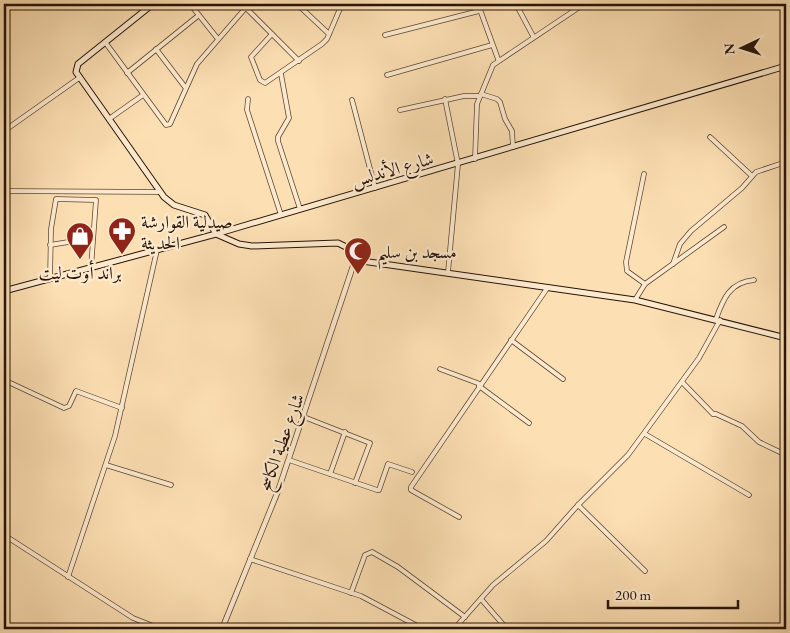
<svg xmlns="http://www.w3.org/2000/svg" width="790" height="633" font-family="'EB Garamond',Amiri,serif">
	<style>
		.lines { fill: none; stroke-linecap: round; stroke-linejoin: round }
		.minor-casing { stroke: #5c4633; stroke-width: 5.5 }
		.tertiary-casing { stroke: #5c4633; stroke-width: 6 }
		.secondary-casing { stroke: #261308; stroke-width: 7 }
		.minor { stroke: #fdeace; stroke-width: 4 }
		.tertiary { stroke: #fdeace; stroke-width: 4.5 }
		.secondary { stroke: #fdeace; stroke-width: 5 }
		.labels { text-anchor: middle; dominant-baseline: central; stroke-width: 4.5; stroke-linejoin: round; paint-order: stroke }
		.street-label { font-size: 18px; fill: #261308; stroke: #fdeace }
		.poi-label { font-size: 18px; fill: #261308; stroke: #fdeace; text-anchor: start }
	</style>
	<rect width="100%" height="100%" fill="#fcdfb3"/>
	<filter id="stains"><feTurbulence type="fractalNoise" baseFrequency=".004" numOctaves="4"/><feColorMatrix values="0 0 0 0 .2 0 0 0 0 .09 0 0 0 0 .02 0 0 0 .5 -.17"/></filter>
	<radialGradient id="worn" r=".72"><stop offset=".6" stop-color="#630" stop-opacity="0"/><stop offset="1" stop-color="#630" stop-opacity=".3"/></radialGradient>
	<g class="lines">
		<!-- minor casing -->
		<g class="minor-casing">
			<g id="minor">
				<polyline points="190,4 218,39"/>
				<polyline points="242,4 299,61"/>
				<polyline points="297,4 329,34"/>
				<polyline points="478,4 498,59"/>
				<polyline points="516,4 533,36"/>
				<polyline points="680,4 684,4"/>
				<polyline points="272,34 251,57 260,80 265,83 322,44 327,39 342,4"/>
				<polyline points="385,35 479,11"/>
				<polyline points="105,42 166,125 170,124 197,64 249,4"/>
				<polyline points="156,49 185,87"/>
				<polyline points="127,73 199,15"/>
				<polyline points="281,74 289,118 278,137 278,141 300,209"/>
				<polyline points="387,75 492,45"/>
				<polyline points="481,94 497,99 500,102 505,119 512,131 513,147"/>
				<polyline points="248,99 247,110 281,215"/>
				<polyline points="445,99 458,164 448,272"/>
				<polyline points="352,100 375,188"/>
				<polyline points="400,110 464,96 480,96"/>
				<polyline points="109,119 143,95"/>
				<polyline points="4,131 79,78"/>
				<polyline points="710,137 752,176"/>
				<polyline points="475,159 477,104 493,65 584,4"/>
				<polyline points="644,174 626,262 627,271 645,284"/>
				<polyline points="4,191 160,192"/>
				<polyline points="50,245 93,238"/>
				<polyline points="673,264 680,244 691,231 742,188 756,172 786,162"/>
				<polyline points="50,279 51,229 56,199 96,200 91,268"/>
				<polyline points="635,300 645,284 724,227"/>
				<path d="M716 319C723 299 730 282 754 280"/>
				<polyline points="511,340 563,379"/>
				<polyline points="440,369 480,384"/>
				<polyline points="4,380 64,408 69,406 76,391 122,408"/>
				<polyline points="682,382 713,414 716,414 742,426 759,442 786,455"/>
				<polyline points="479,386 529,423"/>
				<polyline points="304,417 370,443 355,483"/>
				<polyline points="645,434 749,495"/>
				<polyline points="289,460 377,490 379,490 388,464 412,472"/>
				<polyline points="106,465 171,485"/>
				<polyline points="330,474 345,432"/>
				<polyline points="578,505 645,571"/>
				<polyline points="459,517 411,490 411,487 548,287"/>
				<polyline points="4,535 133,618 161,629"/>
				<polyline points="250,559 361,596 423,629"/>
				<polyline points="68,577 115,436 157,250"/>
				<polyline points="351,593 365,555 372,552 398,567 465,617"/>
				<polyline points="481,599 507,629"/>
				<polyline points="742,628 743,629"/>
				<polyline points="454,629 493,585 546,541 578,505 628,455 699,358 720,320"/>
			</g>
		</g>
		<!-- tertiary casing -->
		<g class="tertiary-casing">
			<polyline id="tertiary" points="222,629 278,491 355,260"/>
		</g>
		<!-- secondary casing -->
		<g class="secondary-casing">
			<g id="secondary">
				<polyline points="153,4 78,64 76,72 164,197 174,205 205,215 216,234 239,244 252,246 338,243 346,247 355,260 635,300 786,338"/>
				<polyline points="4,291 216,234 786,66"/>
			</g>
		</g>
		<!-- minor -->
		<use href="#minor" class="minor"/>
		<!-- tertiary -->
		<use href="#tertiary" class="tertiary"/>
		<!-- secondary -->
		<use href="#secondary" class="secondary"/>
	</g>
	<!-- icons -->
	<defs>
		<g id="pharmacy-pin" transform="scale(1.4375)"><path d="M0 17L-7.5 6A9.5 9.5 0 1 1 7.5 6Z" fill="#8f2418" stroke="#fdeace"/><path d="M-2-6h4v4h4v4h-4v4h-4v-4h-4v-4h4Z" fill="#fff"/></g>
		<g id="shop-pin" transform="scale(1.4375)"><path d="M0 17L-7.5 6A9.5 9.5 0 1 1 7.5 6Z" fill="#8f2418" stroke="#fdeace"/><path d="M-5-2.5h2.3a2.7 3.5 0 0 1 5.4 0H5L5.5 6h-11ZM-1.5-2.5h3a1.5 2.3 0 0 0-3 0Z" fill="#fff"/></g>
		<g id="mosque-pin" transform="scale(1.4375)"><path d="M0 17L-7.5 6A9.5 9.5 0 1 1 7.5 6Z" fill="#8f2418" stroke="#fdeace"/><path d="M3.5-4.9A6 6 0 1 0 3.5 4.9A5 5 0 1 1 3.5-4.9Z" fill="#fff"/></g>
	</defs>
	<g fill-rule="evenodd">
		<use href="#pharmacy-pin" x="122" y="231"/>
		<use href="#shop-pin" x="80" y="236"/>
		<use href="#mosque-pin" x="358" y="251"/>
	</g>
	<g class="labels">
		<!-- street labels -->
		<g class="street-label">
			<text transform="translate(392 169) rotate(-16)">شارع الأندلس</text>
			<text transform="translate(281 442) rotate(-70)">شارع عطية الكاسح</text>
		</g>
		<!-- poi labels -->
		<g class="poi-label">
			<text x="141" y="221">صيدلية القوارشة<tspan x="141" dy="21">الحديثة</tspan></text>
			<text x="377" y="251">مسجد بن سليم</text>
			<text x="80" y="272" text-anchor="middle">براند أوت ليت</text>
		</g>
	</g>
	<!-- margin -->
	<rect width="790" height="633" fill="none" stroke="#fcdfb3" stroke-width="20"/>
	<rect x="5" y="5" width="780" height="623" fill="none" stroke="#261308" stroke-width="2.5"/>
	<rect x="10" y="10" width="770" height="613" fill="none" stroke="#261308"/>
	<!-- north arrow -->
	<g transform="translate(742 48) rotate(266)" stroke="#fdeace" stroke-width="4" paint-order="stroke">
	<path d="M0-4L9 19L0 12L-9 19Z" fill="#261308"/>
	<text y="-8" font-size="14" font-weight="bold" text-anchor="middle" fill="#261308">N</text>
	</g>
	<!-- scale -->
	<path d="M608 600v8h130v-8" fill="none" stroke="#261308" stroke-width="2.5"/>
	<text x="615" y="600" font-size="15" fill="#261308" stroke="#fdeace" stroke-width="4" paint-order="stroke">200 m</text>
	<rect width="100%" height="100%" filter="url(#stains)"/>
	<rect width="100%" height="100%" fill="url(#worn)"/>
</svg>
